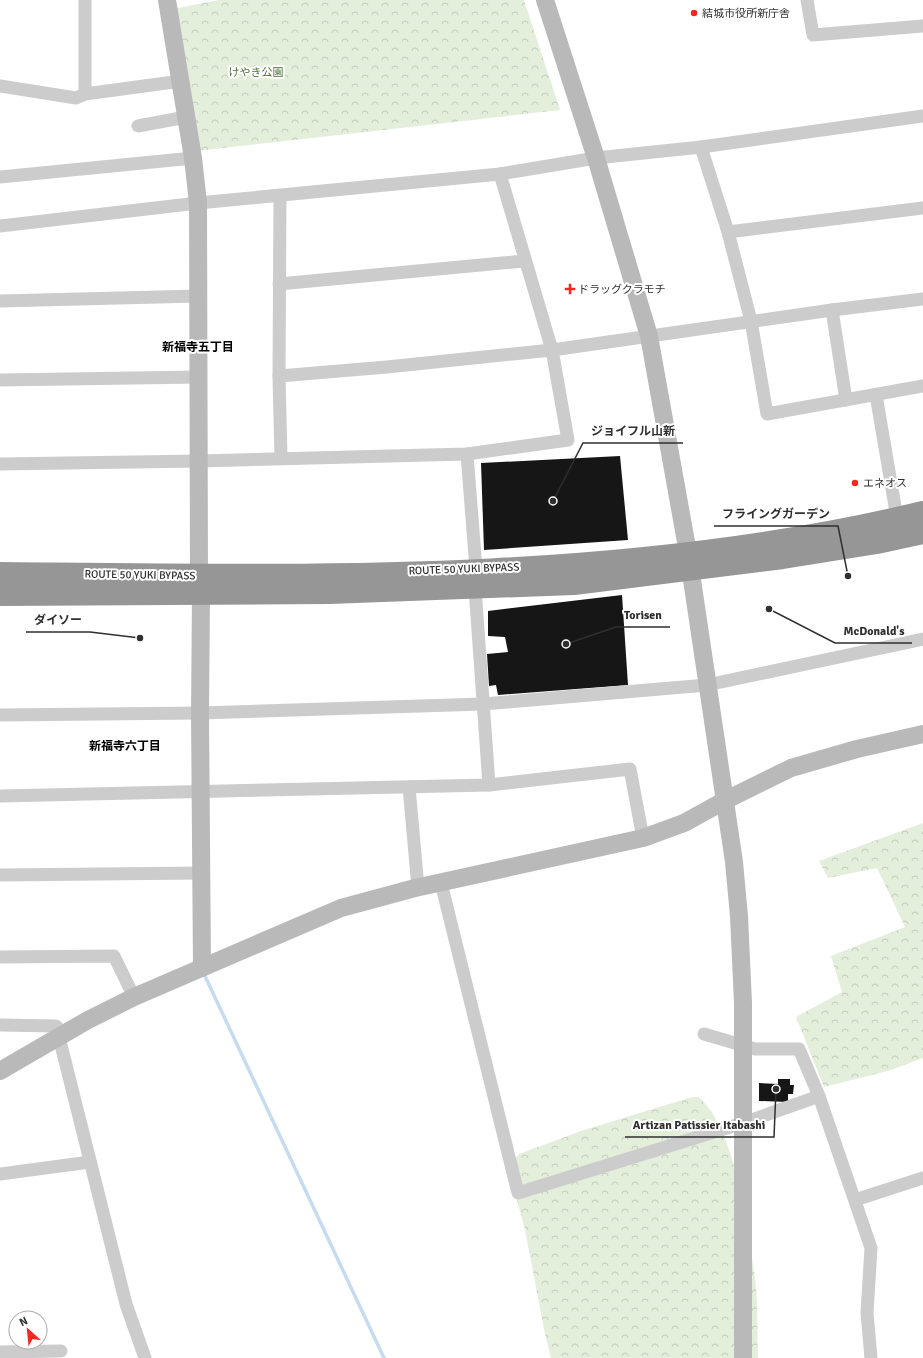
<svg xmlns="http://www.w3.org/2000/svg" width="923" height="1358" font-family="Signika,'Noto Sans JP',sans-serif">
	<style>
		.forest { fill: url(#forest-crowns) }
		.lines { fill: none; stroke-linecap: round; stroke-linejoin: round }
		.stream { stroke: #c6dbef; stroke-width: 3.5 }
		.building { fill: #161616 }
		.street { stroke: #ccc; stroke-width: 13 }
		.secondary { stroke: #b9b9b9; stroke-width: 18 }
		.highway { stroke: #969696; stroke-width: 22 }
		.poi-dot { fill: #f62721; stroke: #fff; stroke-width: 1.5 }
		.labels { text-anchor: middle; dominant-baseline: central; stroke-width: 4; stroke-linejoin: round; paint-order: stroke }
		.poi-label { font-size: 11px; fill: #2f2f2f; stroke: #fff; text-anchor: start }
		.park-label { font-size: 11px; fill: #4c6f38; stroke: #fff }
		.street-label { font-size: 11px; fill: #2f2f2f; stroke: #fff }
		.neighbourhood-label { font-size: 12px; font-weight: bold; fill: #000; stroke: #fff }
		.leader { fill: none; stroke: #2f2f2f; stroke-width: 1.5 }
		.callout-dot { fill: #2f2f2f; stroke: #fff; stroke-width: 1.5 }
		.callout-label { font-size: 12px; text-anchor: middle; font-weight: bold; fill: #2f2f2f; stroke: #fff; stroke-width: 4; stroke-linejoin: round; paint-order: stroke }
	</style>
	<defs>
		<pattern id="forest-crowns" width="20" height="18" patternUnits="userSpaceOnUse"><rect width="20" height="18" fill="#e3eedb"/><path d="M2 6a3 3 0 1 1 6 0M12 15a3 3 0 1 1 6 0" fill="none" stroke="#c3ccbc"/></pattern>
	</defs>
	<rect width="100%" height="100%" fill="#fff"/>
	<!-- forest -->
	<g class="forest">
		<polygon points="219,0 524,0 560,110 196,151 173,9"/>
		<polygon points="923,823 923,1058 888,1071 824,1087 796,1017 842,992 831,956 905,927 877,868 828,878 819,861"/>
		<path d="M692 1097H699C732 1127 743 1203 750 1245 752 1259 755 1274 756 1288 758 1311 757 1335 758 1358H551L545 1334 525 1230 512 1182 514 1159 519 1154 581 1131Z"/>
	</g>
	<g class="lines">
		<!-- stream -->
		<polyline class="stream" points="204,974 384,1358"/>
	</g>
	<!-- building -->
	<g class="building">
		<polygon points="620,456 628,540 484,550 481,463"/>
		<polygon points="622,595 628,685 498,695 496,685 489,686 487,654 508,652 505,637 488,636 488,611"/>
		<polygon points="778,1079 790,1079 790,1085 794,1085 793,1094 788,1094 788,1102 759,1101 759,1083 778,1084"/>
	</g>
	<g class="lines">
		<!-- street -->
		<g class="street">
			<polyline points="85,0 85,94"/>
			<polyline points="807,0 813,35 923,26"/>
			<polyline points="0,86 76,98 85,94 181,81"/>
			<polyline points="138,126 186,117"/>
			<polyline points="701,147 923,116"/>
			<polyline points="0,177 193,158"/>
			<polyline points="280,197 279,376 281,458"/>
			<polyline points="0,226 198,203 500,174 596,158 701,147 728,232 751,321 767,414 923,386"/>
			<polyline points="728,232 923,208"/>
			<polyline points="279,284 524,261"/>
			<polyline points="0,301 198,296"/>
			<polyline points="279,376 387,367 552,350 832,310"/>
			<polyline points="0,380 200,377"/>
			<polyline points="876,395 897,518"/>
			<polyline points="846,400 832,310 923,299"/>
			<polyline points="467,454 476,569"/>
			<polyline points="0,464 200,461 467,454 568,440 552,350 500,174"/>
			<polyline points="475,588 489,785"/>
			<polyline points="0,715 200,713 483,704 707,685 923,639"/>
			<polyline points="409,787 418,888"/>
			<polyline points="0,796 489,785 630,769 643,838"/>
			<polyline points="0,875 201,873"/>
			<polyline points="441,883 518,1193 743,1123 819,1096"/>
			<polyline points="0,957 114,956 134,997"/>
			<polyline points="0,1025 56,1026 64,1034"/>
			<polyline points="704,1034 755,1049 799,1049 819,1096 871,1248 867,1313 871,1358"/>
			<polyline points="59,1037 126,1304 145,1358"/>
			<polyline points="0,1174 90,1162"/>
			<polyline points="855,1200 923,1178"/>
			<polyline points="0,1352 61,1351"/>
		</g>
		<!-- secondary -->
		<g class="secondary">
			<polyline points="167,0 193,158 198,203 199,575"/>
			<polyline points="545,0 596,158 649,336 688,553 734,862 739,916 743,1003 743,1358"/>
			<polyline points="201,594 200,713 202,968"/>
			<polyline points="0,1071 88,1020 134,997 341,908 415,888 643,838 684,823 724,801 791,768 857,749 923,734"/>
		</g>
		<!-- highway -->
		<g class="highway">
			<path d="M0 573C306 576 624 584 923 512"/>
			<polyline points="0,595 329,593 574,584 783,558 877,543 923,533"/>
		</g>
	</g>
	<!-- markers -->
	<g class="poi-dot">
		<circle cx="694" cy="13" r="4"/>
		<path d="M568 283h4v4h4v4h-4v4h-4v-4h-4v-4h4z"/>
		<circle cx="855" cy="483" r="4"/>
	</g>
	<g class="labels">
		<!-- poi labels -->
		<g class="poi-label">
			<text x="702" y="13">結城市役所新庁舎</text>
			<text x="578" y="289">ドラッグクラモチ</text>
			<text x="863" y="483">エネオス</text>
		</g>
		<!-- park labels -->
		<g class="park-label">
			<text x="256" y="72">けやき公園</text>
		</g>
		<!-- street labels -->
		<g class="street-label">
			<text transform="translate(464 569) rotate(-2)">ROUTE 50 YUKI BYPASS</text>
			<text transform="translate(140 575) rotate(1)">ROUTE 50 YUKI BYPASS</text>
		</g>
		<!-- neighbourhood labels -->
		<g class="neighbourhood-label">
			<text x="198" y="347">新福寺五丁目</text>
			<text x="125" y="746">新福寺六丁目</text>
		</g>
	</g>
	<!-- callouts -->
	<path class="leader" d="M553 501L583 443H683M848 576L838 526H714M566 644L616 627H670M140 638L90 632H26M769 609L835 643H912M776 1089L774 1137H625"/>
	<g class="callout-dot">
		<circle cx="553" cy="501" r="4"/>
		<circle cx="848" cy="576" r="4"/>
		<circle cx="566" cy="644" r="4"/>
		<circle cx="140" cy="638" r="4"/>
		<circle cx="769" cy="609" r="4"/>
		<circle cx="776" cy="1089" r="4"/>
	</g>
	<g class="callout-label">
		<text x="633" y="435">ジョイフル山新</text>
		<text x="776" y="518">フライングガーデン</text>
		<text x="643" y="619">Torisen</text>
		<text x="58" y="624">ダイソー</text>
		<text x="874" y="635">McDonald's</text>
		<text x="699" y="1129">Artizan Patissier Itabashi</text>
	</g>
	<!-- north arrow -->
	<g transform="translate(28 1330) rotate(333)"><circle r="19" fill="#ffffff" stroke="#acacac"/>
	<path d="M0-3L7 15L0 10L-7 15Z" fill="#f62721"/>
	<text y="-6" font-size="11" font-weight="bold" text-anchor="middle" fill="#2f2f2f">N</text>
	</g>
</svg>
